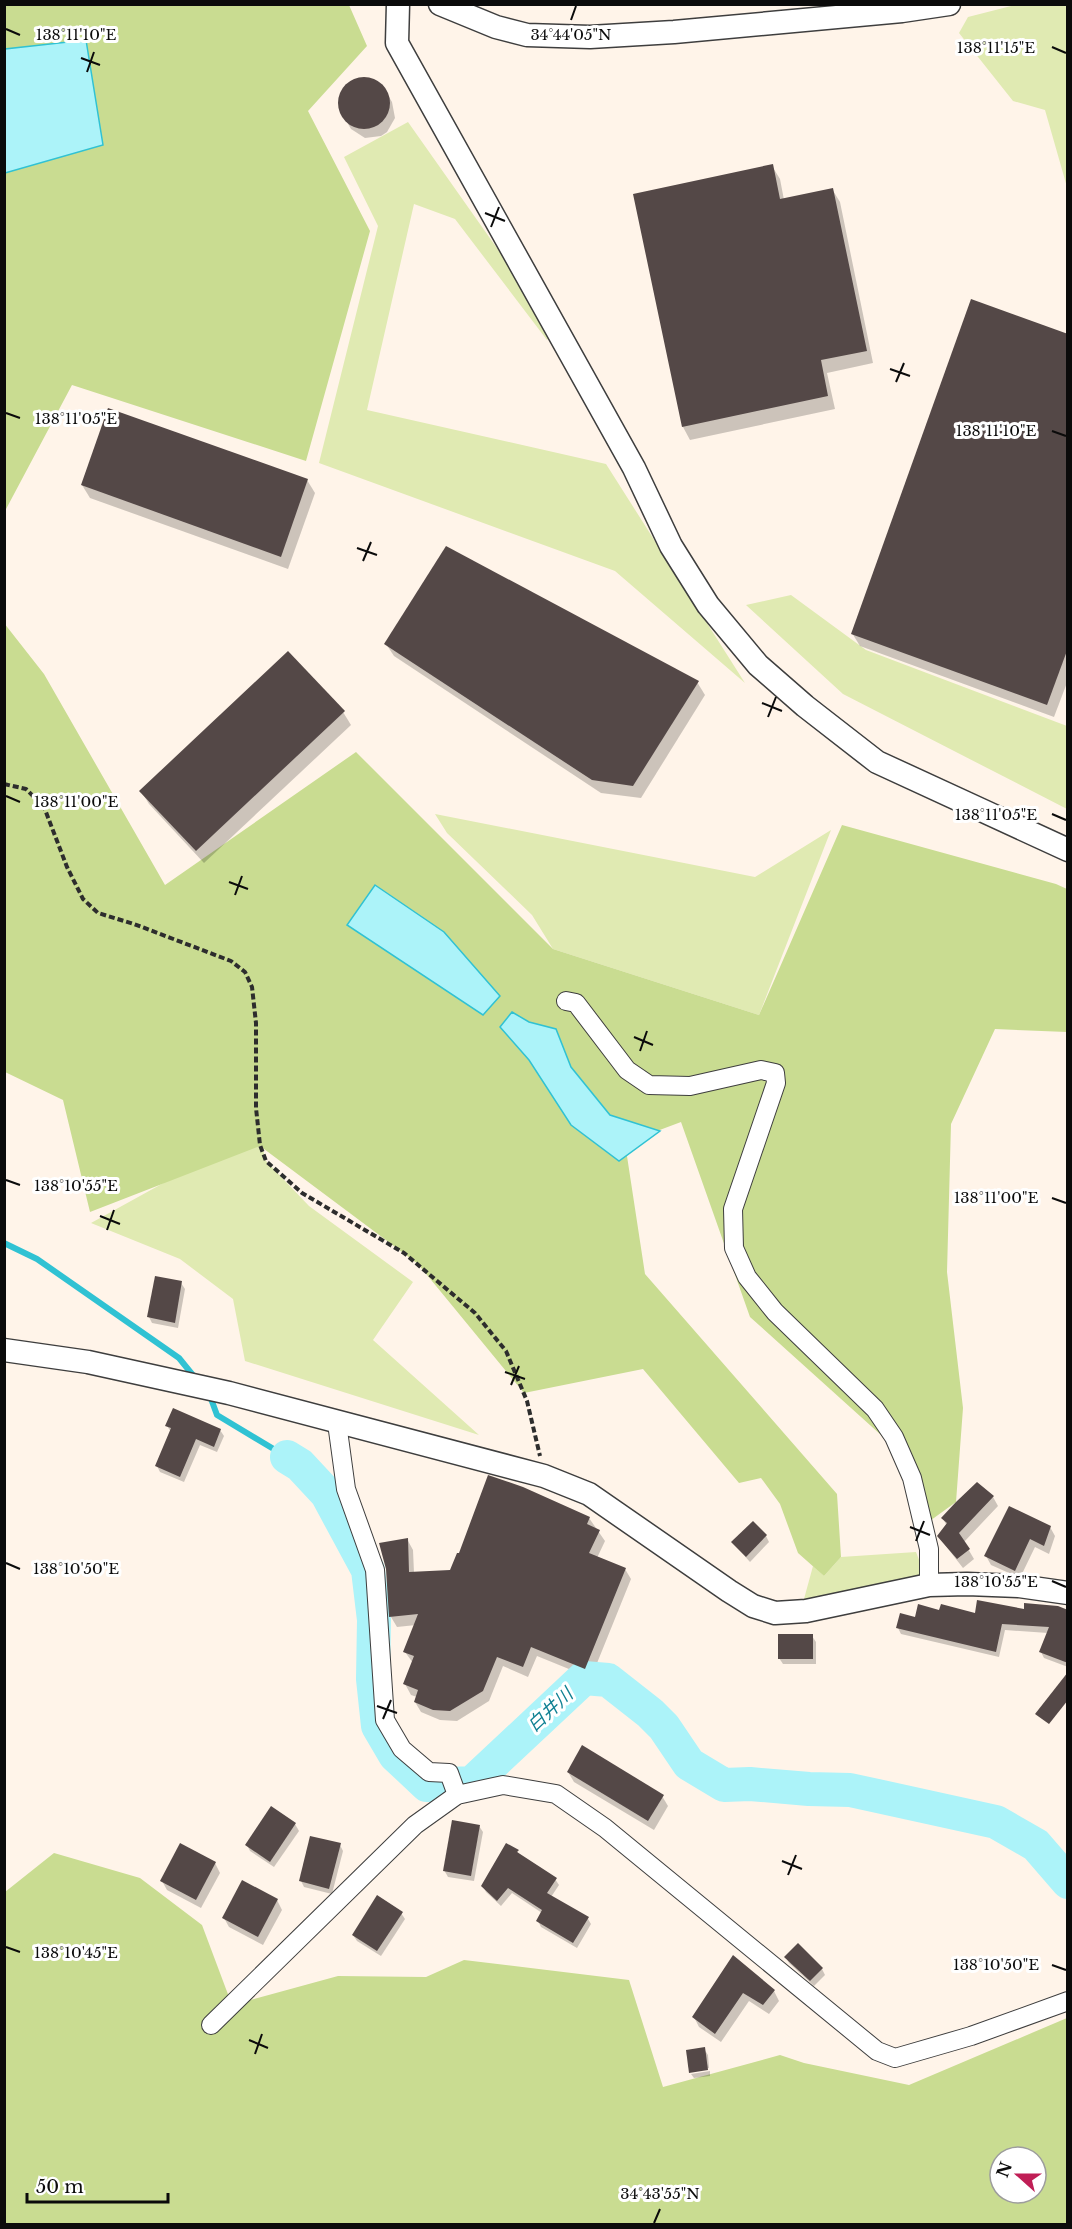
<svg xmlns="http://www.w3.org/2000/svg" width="1072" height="2229" font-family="'Libre Baskerville','Noto Sans JP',serif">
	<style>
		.green { fill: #e0eab2 }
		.forest { fill: #c9dc91; fill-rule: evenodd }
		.water { fill: #acf3f9; stroke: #30c2d3; stroke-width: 1.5 }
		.shadow { fill: #0003 }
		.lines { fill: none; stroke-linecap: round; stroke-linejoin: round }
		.stream { stroke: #30c2d3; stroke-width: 6 }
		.river { stroke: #acf3f9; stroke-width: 34 }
		.building { fill: #544847 }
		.minor-casing { stroke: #3e3e3e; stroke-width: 20 }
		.tertiary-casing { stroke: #3e3e3e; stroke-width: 25 }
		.path { stroke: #2d2d2d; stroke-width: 4; stroke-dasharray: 6 3; stroke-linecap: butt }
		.minor { stroke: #fff; stroke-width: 18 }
		.tertiary { stroke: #fff; stroke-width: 22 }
		.ticks { fill: none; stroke: #0b0b0b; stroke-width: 2 }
		.labels { text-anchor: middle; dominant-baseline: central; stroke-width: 6; stroke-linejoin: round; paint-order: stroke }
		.water-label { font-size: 18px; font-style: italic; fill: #108193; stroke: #fff }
		.ticks-label { font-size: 15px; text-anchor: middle; fill: #0b0b0b; stroke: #fff; stroke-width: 6; stroke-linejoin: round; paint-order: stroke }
	</style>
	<rect width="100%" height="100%" fill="#fff4e9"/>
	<!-- green -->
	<g class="green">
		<polygon points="1015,5 1067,5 1067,187 1045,110 1013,101 959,33 968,17"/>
		<polygon points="408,122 554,329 547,340 455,219 414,204 367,410 606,464 745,683 615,571 319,463 378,226 344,157"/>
		<polygon points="791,595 866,650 1067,726 1067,809 843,694 746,605"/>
		<polygon points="435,814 755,877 831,830 759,1015 553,949 532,915 447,833"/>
		<polygon points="258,1131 266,1161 309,1206 413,1282 373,1340 479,1435 245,1361 233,1299 180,1259 91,1223"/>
		<polygon points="916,1552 925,1575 804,1599 813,1566 824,1576 841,1557"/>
	</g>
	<!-- forest -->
	<g class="forest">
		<polygon points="209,4 212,6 225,4 349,5 367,46 308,111 370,231 306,461 72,385 5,511 5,5"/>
		<polygon points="4,623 44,674 165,885 356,752 553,949 759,1015 842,825 1056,884 1067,889 1067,1032 995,1029 951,1124 947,1272 963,1408 956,1502 927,1523 912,1478 881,1435 750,1317 681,1122 625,1143 645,1274 837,1494 841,1557 824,1576 798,1553 780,1504 761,1478 739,1483 643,1369 524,1393 418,1264 260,1146 90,1212 63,1100 5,1072"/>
		<path d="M54 1853 140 1878 202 1925 232 2005 338 1976 426 1977 464 1960 629 1980 663 2087 780 2055 804 2063 909 2085 1067 2018V2224H5V1892ZM1000 2157H1036V2193H1000Z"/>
	</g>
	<!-- water -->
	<g class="water">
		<polygon points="86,40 103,145 5,173 5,49"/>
		<polygon points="375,885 444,932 500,996 483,1015 347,925"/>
		<polygon points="512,1012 529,1022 556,1029 571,1067 610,1115 660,1131 619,1161 571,1125 529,1060 500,1027"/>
	</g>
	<!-- shadow -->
	<g class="shadow">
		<polygon points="366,79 374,81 386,92 392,102 395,118 387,132 381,136 365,138 351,129 341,112 341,96 350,83"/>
		<polygon points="772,166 780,179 784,200 832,189 840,202 873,363 827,373 835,409 690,440 683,427"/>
		<polygon points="1068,336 1068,680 1054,717 860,646 852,633"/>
		<polygon points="307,480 315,493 288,569 90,498 82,485"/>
		<polygon points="386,644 697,682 705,695 641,798 601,793 394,656"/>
		<polygon points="343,712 351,725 204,863 149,804 141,791"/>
		<polygon points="181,1283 185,1289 178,1328 152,1323 149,1317"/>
		<polygon points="167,1426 220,1430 224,1436 217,1452 200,1445 184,1482 160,1472 157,1466 171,1432"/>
		<polygon points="993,1497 998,1506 964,1542 974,1559 963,1568 945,1545 947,1526 943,1519"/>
		<polygon points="589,1518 605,1541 597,1558 625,1569 631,1579 591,1678 537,1656 528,1677 503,1666 489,1701 457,1721 440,1720 421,1712 415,1702 417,1697 411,1695 405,1684 413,1663 405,1652 416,1625 397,1627 391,1617 407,1539 413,1550 414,1573 451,1572"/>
		<polygon points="1050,1527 1055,1536 1049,1554 1035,1547 1020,1578 991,1565 986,1556"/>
		<polygon points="766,1536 769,1542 750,1562 733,1543"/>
		<polygon points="1068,1611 1068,1667 1044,1658 1041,1652 1048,1633 1005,1630 999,1657 901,1634 898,1628 916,1619 940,1612 976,1615"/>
		<polygon points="812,1636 816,1642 816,1664 783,1664 779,1658"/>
		<polygon points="568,1772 662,1796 668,1806 654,1830 574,1782"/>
		<polygon points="271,1808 295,1824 299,1831 274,1867 250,1851 247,1845"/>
		<polygon points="479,1826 483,1832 474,1881 448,1877 444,1870"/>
		<polygon points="340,1845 343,1851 332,1894 304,1887 301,1881"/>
		<polygon points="517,1851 521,1857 555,1879 559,1885 551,1897 588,1919 591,1924 577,1948 541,1927 538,1921 542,1913 512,1893 501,1906 486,1892 483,1886"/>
		<polygon points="215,1863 220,1873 201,1908 167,1890 162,1881"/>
		<polygon points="277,1900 282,1910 263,1945 229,1927 224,1918"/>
		<polygon points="401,1913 405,1919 381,1956 357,1941 353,1935"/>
		<polygon points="734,1957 774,1991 779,2001 769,2014 749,2001 721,2042 699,2027 694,2017"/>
		<polygon points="786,1957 822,1969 825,1975 814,1986 789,1963"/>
		<polygon points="704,2049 708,2055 709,2068 690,2071"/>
		<polygon points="710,2071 710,2076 694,2078 691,2074"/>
	</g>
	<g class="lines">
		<!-- stream -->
		<g class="stream">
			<polyline points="4,1243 37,1259 179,1358 196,1379"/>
			<polyline points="210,1396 217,1415 287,1457"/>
		</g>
		<!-- river -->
		<polyline class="river" points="287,1457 300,1465 327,1494 368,1570 374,1620 373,1679 378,1726 395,1755 427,1785 472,1783 584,1678 608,1680 650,1713 664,1727 689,1764 724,1785 750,1784 809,1789 850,1790 996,1822 1036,1845 1068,1882"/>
	</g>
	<!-- building -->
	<g class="building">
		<circle cx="364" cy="103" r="26"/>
		<polygon points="773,164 780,199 833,188 867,351 821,360 828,396 682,427 633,194"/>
		<polygon points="971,299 1068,334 1068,648 1047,705 851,634"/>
		<polygon points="108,408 308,479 281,557 81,485"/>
		<polygon points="446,546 699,681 633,786 592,780 384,644"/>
		<polygon points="288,651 345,711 196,851 139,791"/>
		<polygon points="155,1276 182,1281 175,1323 147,1317"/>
		<polygon points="173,1408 221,1429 214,1447 196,1439 180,1477 155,1466 171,1428 165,1426"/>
		<polygon points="488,1475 523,1487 590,1517 587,1524 600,1530 589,1553 626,1568 585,1669 531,1647 523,1667 497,1657 483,1691 450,1711 433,1710 414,1702 418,1690 403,1684 414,1656 403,1652 418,1614 389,1617 386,1569 379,1543 408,1538 409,1572 450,1570 457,1553 459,1553"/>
		<polygon points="977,1482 994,1496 959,1533 970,1549 957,1559 937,1536 947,1523 941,1518 956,1502"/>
		<polygon points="1009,1506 1051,1526 1044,1546 1030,1539 1015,1571 984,1556"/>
		<polygon points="753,1521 767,1535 746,1557 731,1542"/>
		<polygon points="977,1600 1024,1609 1024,1603 1058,1606 1068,1610 1068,1663 1039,1652 1049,1627 1002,1624 996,1652 896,1628 900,1613 915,1617 918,1604 939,1610 941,1604 975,1613"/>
		<rect x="778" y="1634" width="35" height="25"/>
		<polygon points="1068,1672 1068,1700 1049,1724 1035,1714"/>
		<polygon points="582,1745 664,1795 648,1821 567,1772"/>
		<polygon points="271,1806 296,1823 270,1862 245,1845"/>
		<polygon points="452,1820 480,1825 471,1876 443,1871"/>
		<polygon points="310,1836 341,1843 329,1889 299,1881"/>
		<polygon points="180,1843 216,1862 196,1900 160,1881"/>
		<polygon points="506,1843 519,1850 517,1852 557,1878 547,1893 589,1917 573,1943 536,1921 542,1910 508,1888 497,1901 481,1886"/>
		<polygon points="242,1880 278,1899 258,1937 222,1918"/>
		<polygon points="377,1895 403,1912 377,1951 352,1935"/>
		<polygon points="798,1943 823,1968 810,1981 784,1957"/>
		<polygon points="733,1955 775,1990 763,2005 743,1993 715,2034 692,2017"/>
		<polygon points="705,2047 708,2070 689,2073 686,2050"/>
	</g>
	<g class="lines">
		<!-- minor casing -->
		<g class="minor-casing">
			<g id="minor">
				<polyline points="566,1001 576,1003 627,1070 649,1085 690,1086 761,1070 775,1073 776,1083 733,1209 734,1248 747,1277 775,1312 875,1409 894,1437 912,1478 929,1549 929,1585"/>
				<polyline points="337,1423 346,1489 375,1570 385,1720 402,1749 429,1772 449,1773 457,1795"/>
				<polyline points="211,2025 415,1825 457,1795 503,1785 556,1794 605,1828 877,2051 895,2058 971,2036 1068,2001"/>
			</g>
		</g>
		<!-- tertiary casing -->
		<g class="tertiary-casing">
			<g id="tertiary">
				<polyline points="398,4 397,43 634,468 671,546 708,605 758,665 805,706 877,762 1068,850"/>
				<polyline points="440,4 496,27 527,35 590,37 674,32 902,11 949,4"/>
				<polyline points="4,1350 88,1362 229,1393 544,1476 589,1494 729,1591 753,1606 775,1613 806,1611 929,1585 967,1584 1019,1586 1068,1593"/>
			</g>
		</g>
		<!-- path -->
		<polyline class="path" points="4,784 26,789 44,807 67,867 83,899 98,913 134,924 231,961 245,972 252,987 256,1023 256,1108 260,1145 266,1161 302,1193 404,1253 475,1313 506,1351 527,1401 540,1456"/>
		<!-- minor -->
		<use href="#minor" class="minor"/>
		<!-- tertiary -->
		<use href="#tertiary" class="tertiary"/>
	</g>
	<!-- ticks -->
	<path class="ticks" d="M571 20 576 6M6 29 20 35M1052 47 1066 53M81 58 100 65M87 72 94 52M485 213 505 221M491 227 499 207M890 369 910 376M896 382 904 363M6 413 20 418M1052 431 1066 436M357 548 377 555M363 561 371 542M762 703 782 711M768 717 776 697M6 796 20 802M1052 814 1066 820M229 882 248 889M235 895 242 876M634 1037 653 1045M640 1051 647 1031M6 1180 20 1185M1052 1198 1066 1203M100 1216 120 1224M107 1230 114 1210M505 1372 525 1379M511 1385 519 1366M910 1527 930 1535M916 1541 924 1521M6 1563 20 1569M1052 1581 1066 1587M377 1706 397 1713M383 1719 391 1700M782 1861 802 1869M788 1875 796 1855M6 1947 20 1952M1052 1965 1066 1970M249 2040 268 2048M255 2054 262 2034M654 2223 660 2209"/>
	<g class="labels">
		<!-- water labels -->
		<g class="water-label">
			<text transform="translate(550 1710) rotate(-43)">白井川</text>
		</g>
	</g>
	<g class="ticks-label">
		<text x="76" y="40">138°11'10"E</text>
		<text x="571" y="40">34°44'05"N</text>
		<text x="996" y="53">138°11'15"E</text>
		<text x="76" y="424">138°11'05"E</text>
		<text x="996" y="436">138°11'10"E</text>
		<text x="76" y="807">138°11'00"E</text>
		<text x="996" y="820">138°11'05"E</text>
		<text x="76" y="1191">138°10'55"E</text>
		<text x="996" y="1203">138°11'00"E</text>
		<text x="76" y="1574">138°10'50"E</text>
		<text x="996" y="1587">138°10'55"E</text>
		<text x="76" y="1958">138°10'45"E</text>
		<text x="996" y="1970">138°10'50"E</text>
		<text x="660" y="2199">34°43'55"N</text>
	</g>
	<!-- border -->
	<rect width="1072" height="2229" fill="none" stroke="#0b0b0b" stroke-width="12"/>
	<!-- north arrow -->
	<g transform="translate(1018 2175) rotate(291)"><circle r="28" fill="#ffffff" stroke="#9d9d9d" stroke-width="1.5"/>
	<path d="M0-4.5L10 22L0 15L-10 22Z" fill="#c01e56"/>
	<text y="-9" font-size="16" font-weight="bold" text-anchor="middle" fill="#0b0b0b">N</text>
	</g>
	<!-- scale -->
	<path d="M27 2193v9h141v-9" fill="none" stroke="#0b0b0b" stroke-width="3"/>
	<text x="36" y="2193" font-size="18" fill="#0b0b0b" stroke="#ffffff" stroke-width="4.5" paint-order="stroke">50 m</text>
</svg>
